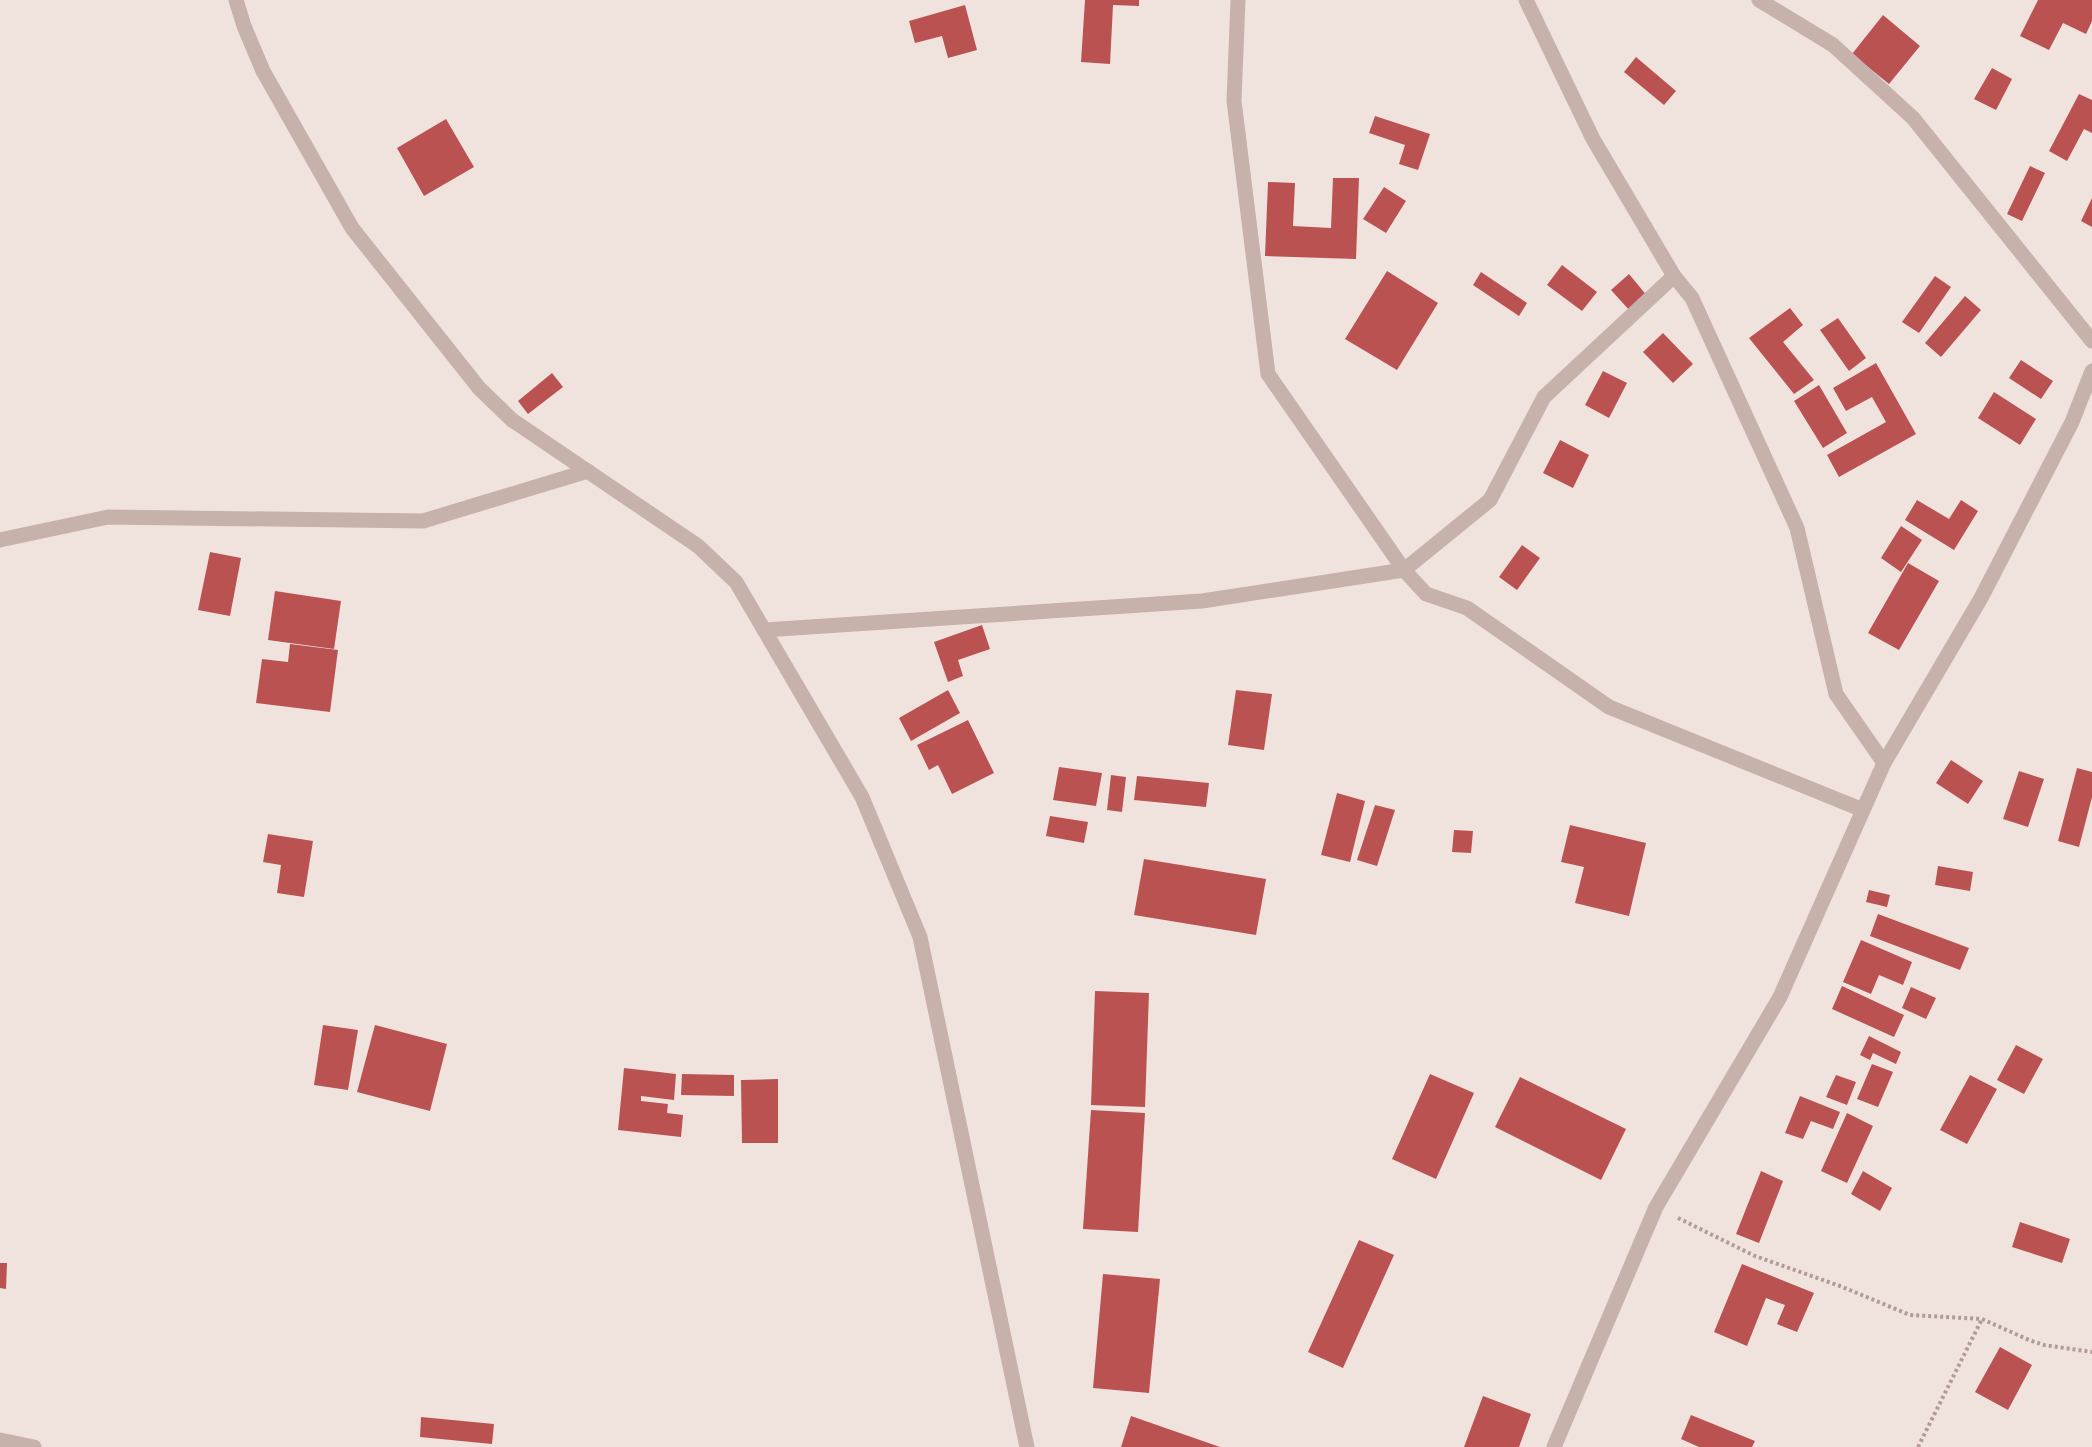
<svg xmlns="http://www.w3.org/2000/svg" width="2092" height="1447" font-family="'Asap Condensed',sans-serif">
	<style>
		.building { fill: #ba5252 }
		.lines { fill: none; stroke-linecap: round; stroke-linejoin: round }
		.path { stroke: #b29b95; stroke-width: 4; stroke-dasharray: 3 3; stroke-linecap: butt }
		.minor { stroke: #c7b1ab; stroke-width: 15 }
	</style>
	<rect width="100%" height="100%" fill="#f0e3de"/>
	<!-- building -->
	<g class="building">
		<polygon points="1085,0 1139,0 1139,6 1113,5 1110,64 1081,62"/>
		<polygon points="2038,0 2092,0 2092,21 2086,34 2063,23 2049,50 2020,36"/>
		<polygon points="965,5 977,50 948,58 942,36 915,43 909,21"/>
		<polygon points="1883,15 1920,46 1889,84 1852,54"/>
		<polygon points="1636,57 1676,91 1664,105 1624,72"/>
		<polygon points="1992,68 2012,79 1996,110 1974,99"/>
		<polygon points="2079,94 2092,100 2092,133 2084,129 2067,161 2049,151"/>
		<polygon points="1375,116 1430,134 1418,170 1399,164 1405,145 1369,133"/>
		<polygon points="446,119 474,167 424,196 397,148"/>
		<polygon points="2030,166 2045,173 2022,221 2007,214"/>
		<polygon points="1333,178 1359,178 1356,259 1265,256 1268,182 1295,183 1293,226 1331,228"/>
		<polygon points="1384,187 1406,201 1386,233 1363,219"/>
		<polygon points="2092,198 2092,227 2081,221"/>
		<polygon points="1562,265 1597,292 1582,311 1547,285"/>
		<polygon points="1387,271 1438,303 1397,370 1345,339"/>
		<polygon points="1481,272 1527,303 1519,316 1473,285"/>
		<polygon points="1629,274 1648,297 1631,312 1611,290"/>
		<polygon points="1935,276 1951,287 1919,333 1902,322"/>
		<polygon points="1965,296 1981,310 1941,357 1925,343"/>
		<polygon points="1790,308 1803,325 1783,342 1814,380 1794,394 1749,338"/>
		<polygon points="1838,318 1866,358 1849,371 1820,330"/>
		<polygon points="1663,333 1693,364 1673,383 1643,352"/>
		<polygon points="2021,360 2053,381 2041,399 2009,378"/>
		<polygon points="1876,363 1916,434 1839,477 1827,455 1886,422 1872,397 1846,411 1833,388"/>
		<polygon points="1603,371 1627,383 1609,418 1585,405"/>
		<polygon points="552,373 563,387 528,414 518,401"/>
		<polygon points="1819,385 1847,433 1823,448 1794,401"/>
		<polygon points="1994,392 2036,419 2020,445 1978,418"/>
		<polygon points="1560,440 1589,455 1573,488 1543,473"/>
		<polygon points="1917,500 1949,519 1961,500 1978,511 1954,550 1905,520"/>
		<polygon points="1901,526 1922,540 1901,572 1881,558"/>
		<polygon points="1522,545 1540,558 1517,590 1499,577"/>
		<polygon points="210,552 241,558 230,616 198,610"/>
		<polygon points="1908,563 1939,581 1899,650 1868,633"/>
		<polygon points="275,591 341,601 334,649 268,640"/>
		<polygon points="982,625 990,649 958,660 963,676 948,682 934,642"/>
		<polygon points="290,644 338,650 330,712 256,703 262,659 288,662"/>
		<polygon points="948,690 960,713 911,741 899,718"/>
		<polygon points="1236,690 1272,694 1264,750 1228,745"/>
		<polygon points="968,720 994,773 952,794 938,765 929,770 917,745"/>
		<polygon points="1951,760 1983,781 1968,804 1936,783"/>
		<polygon points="1059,767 1102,773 1096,806 1053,800"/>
		<polygon points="2077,768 2092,772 2092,797 2079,847 2058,841"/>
		<polygon points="2019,771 2044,779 2028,827 2003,819"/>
		<polygon points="1111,775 1126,777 1122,812 1107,810"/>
		<polygon points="1137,776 1209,783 1206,807 1134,800"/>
		<polygon points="1337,793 1365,801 1350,862 1321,855"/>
		<polygon points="1375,805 1395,810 1377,866 1357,860"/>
		<polygon points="1050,816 1088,822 1084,843 1046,836"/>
		<polygon points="1570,825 1646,843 1629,916 1575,903 1584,867 1561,862"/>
		<polygon points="1454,830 1473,831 1471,853 1452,852"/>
		<polygon points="268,834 313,841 304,897 277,893 281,865 263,862"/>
		<polygon points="1144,859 1266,879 1256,935 1134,915"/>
		<polygon points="1938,866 1973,872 1970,891 1935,885"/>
		<polygon points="1869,890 1890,895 1887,907 1866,902"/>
		<polygon points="1878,914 1969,948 1960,970 1870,936"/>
		<polygon points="1861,940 1912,962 1903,985 1879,975 1871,994 1843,982"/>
		<polygon points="1842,986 1904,1015 1894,1037 1832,1009"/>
		<polygon points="1911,987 1936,998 1926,1019 1902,1008"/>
		<polygon points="1095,991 1149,993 1145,1107 1091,1105"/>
		<polygon points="323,1025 358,1030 348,1090 314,1085"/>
		<polygon points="375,1025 447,1044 430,1111 357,1092"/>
		<polygon points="1869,1036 1901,1052 1896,1064 1873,1053 1870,1060 1860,1055"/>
		<polygon points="2016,1045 2043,1059 2024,1094 1997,1080"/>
		<polygon points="1872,1064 1893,1072 1878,1107 1857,1099"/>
		<polygon points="624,1068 676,1074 674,1100 641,1096 641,1101 668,1104 667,1113 683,1115 681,1137 618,1130"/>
		<polygon points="682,1074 734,1075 734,1096 681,1095"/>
		<polygon points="1430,1074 1474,1093 1436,1179 1392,1159"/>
		<polygon points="1836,1075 1856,1082 1847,1105 1826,1097"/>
		<polygon points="1970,1075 1997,1089 1967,1144 1940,1130"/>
		<polygon points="1520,1077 1626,1129 1601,1180 1495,1127"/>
		<polygon points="778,1079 778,1143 742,1143 741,1080"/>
		<polygon points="1800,1096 1840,1112 1833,1129 1811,1121 1803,1139 1785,1133"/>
		<polygon points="1091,1110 1145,1113 1138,1232 1083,1229"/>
		<polygon points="1847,1113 1873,1126 1847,1183 1821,1171"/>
		<polygon points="1761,1171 1783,1181 1759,1243 1736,1234"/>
		<polygon points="1863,1171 1892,1188 1880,1211 1851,1194"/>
		<polygon points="2020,1222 2070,1239 2062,1263 2012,1247"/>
		<polygon points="1359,1240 1394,1255 1343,1368 1308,1352"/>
		<polygon points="0,1263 7,1263 6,1289 0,1288"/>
		<polygon points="1742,1264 1814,1293 1797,1332 1777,1324 1785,1305 1766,1298 1747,1346 1714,1332"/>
		<polygon points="1103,1274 1160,1279 1149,1393 1093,1388"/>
		<polygon points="2000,1347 2032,1365 2008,1410 1975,1392"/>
		<polygon points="1483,1396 1531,1414 1519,1447 1464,1447"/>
		<polygon points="1691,1415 1755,1441 1752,1447 1699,1447 1681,1439"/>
		<polygon points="1131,1416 1220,1447 1121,1447"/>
		<polygon points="421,1417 494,1424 492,1444 420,1437"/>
	</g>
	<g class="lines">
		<!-- path -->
		<g class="path">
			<polyline points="1678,1218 1755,1256 1840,1286 1910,1315 1982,1319 2029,1340 2044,1345 2092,1352"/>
			<polyline points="1918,1447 1982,1319"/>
		</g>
		<!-- minor -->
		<g class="minor">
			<polyline points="236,0 244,26 263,71 352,228 479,388 512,420 698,546 736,582 862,797 920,937 1027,1447"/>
			<polyline points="1238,0 1234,101 1268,374 1404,570 1426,594 1467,608 1609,707 1863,810"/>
			<polyline points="1526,0 1593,139 1674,276 1692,298 1797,528 1836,694 1884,763"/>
			<polyline points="1759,0 1833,45 1913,118 2092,341"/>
			<polyline points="0,540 108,517 423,521 588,471"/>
			<polyline points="764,630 1202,601 1404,570 1490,500 1544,397 1674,276"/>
			<polyline points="0,1440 34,1447"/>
			<polyline points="1554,1447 1656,1207 1780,997 1884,763 1981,598 2072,422 2092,371"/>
		</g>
	</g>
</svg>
